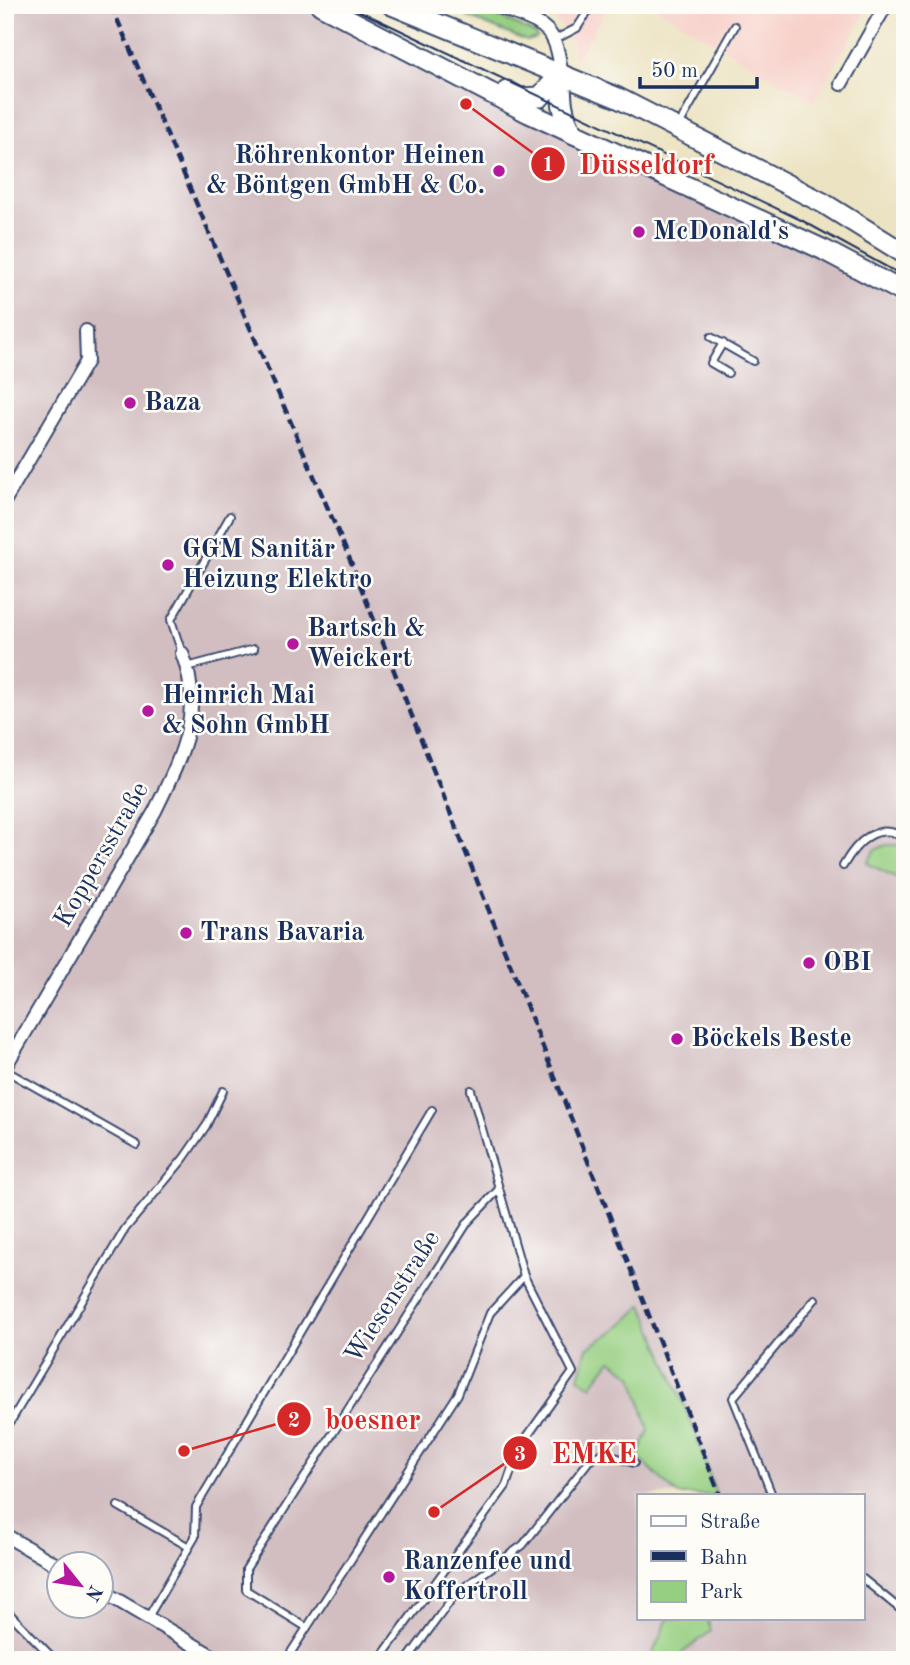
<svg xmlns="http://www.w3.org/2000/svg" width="910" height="1665" font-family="'Old Standard TT',serif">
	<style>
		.built { fill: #f7d0c9 }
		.industrial { fill: #d2bec1; fill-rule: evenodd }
		.green { fill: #97cf82; stroke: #597f70; stroke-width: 2 }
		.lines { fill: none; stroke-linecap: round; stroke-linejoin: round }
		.service-casing { stroke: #3a4a6d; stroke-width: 10 }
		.minor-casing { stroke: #3a4a6d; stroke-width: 16 }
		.primary-casing { stroke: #3a4a6d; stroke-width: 23 }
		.service { stroke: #fff; stroke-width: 6 }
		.minor { stroke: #fff; stroke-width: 12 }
		.primary { stroke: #fff; stroke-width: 19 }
		.tram { stroke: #1b2f5e; stroke-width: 2 }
		.rail { stroke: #1b2f5e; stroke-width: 4.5; stroke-dasharray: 10 5; stroke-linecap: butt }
		.poi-dot { fill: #b5179e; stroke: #fdfcf7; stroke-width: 2.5 }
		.labels { text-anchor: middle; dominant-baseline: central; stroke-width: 5; stroke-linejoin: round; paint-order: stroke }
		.poi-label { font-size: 26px; font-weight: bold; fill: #1b2f5e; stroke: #fdfcf7; text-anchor: start }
		.street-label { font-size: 26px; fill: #1b2f5e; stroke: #fdfcf7 }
		.leader { fill: none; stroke: #d62828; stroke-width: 2.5 }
		.callout-dot { fill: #d62828; stroke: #fdfcf7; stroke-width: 2.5 }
		.mark-label { font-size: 21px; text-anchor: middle; font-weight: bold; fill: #fff }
		.callout-label { font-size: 28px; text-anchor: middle; font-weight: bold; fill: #d62828; stroke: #fdfcf7; stroke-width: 5; stroke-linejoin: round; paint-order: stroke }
	</style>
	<rect width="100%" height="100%" fill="#fdfcf7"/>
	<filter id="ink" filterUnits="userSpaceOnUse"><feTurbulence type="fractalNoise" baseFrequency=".0143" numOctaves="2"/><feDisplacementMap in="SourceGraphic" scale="14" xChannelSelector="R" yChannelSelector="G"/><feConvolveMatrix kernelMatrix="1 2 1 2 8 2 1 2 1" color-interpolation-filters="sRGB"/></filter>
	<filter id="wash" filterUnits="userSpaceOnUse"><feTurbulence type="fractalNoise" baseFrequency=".00686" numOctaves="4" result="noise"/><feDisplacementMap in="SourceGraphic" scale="28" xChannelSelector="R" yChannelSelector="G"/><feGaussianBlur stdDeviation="1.57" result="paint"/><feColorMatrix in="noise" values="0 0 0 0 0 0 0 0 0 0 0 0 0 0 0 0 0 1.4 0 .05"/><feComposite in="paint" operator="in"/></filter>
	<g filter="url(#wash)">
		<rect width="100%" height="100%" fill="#ece3c2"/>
		<!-- built -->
		<g class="built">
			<polygon points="524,5 609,5 575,62 573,45 560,24"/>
			<polygon points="652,5 870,5 814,102"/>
		</g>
		<!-- industrial -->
		<path class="industrial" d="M5 5H309L823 256 905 301V1660H5ZM639 1495H863V1618H639ZM60 1564H102V1606H60Z"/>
		<!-- green -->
		<g class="green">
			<polygon points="439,5 473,5 536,34 537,38 527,41"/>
			<polygon points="886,845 898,845 905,849 905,882 867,863 875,850"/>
			<polygon points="643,1305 697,1437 716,1495 678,1495 637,1456 649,1431 633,1376 611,1360 591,1386 579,1378 587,1348 616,1330"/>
			<polygon points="668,1618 707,1618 711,1631 673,1660 650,1660"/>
		</g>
	</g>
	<g filter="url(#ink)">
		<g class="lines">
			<!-- service casing -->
			<g class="service-casing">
				<g id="service">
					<polyline points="556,39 577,28 592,5"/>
					<polyline points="679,125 735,26"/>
					<polyline points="711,337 753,361"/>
					<polyline points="723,343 711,363 728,373"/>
					<polyline points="182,653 171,620 230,516"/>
					<polyline points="187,667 254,649"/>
					<path d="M843 866C856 843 877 820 905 838"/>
					<polyline points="5,1070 137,1145"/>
					<polyline points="5,1431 125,1229 184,1158 206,1126 223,1091"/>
					<polyline points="772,1495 733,1398 815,1299"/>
					<polyline points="118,1506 189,1547"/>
					<polyline points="863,1579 905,1613"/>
					<polyline points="5,1609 55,1660"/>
					<polyline points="147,1619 195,1537 196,1507 432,1110"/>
					<polyline points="306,1627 246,1590 246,1569 468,1222 499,1189"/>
					<polyline points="187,1660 197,1647"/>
					<polyline points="286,1660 458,1394 490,1313 524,1276 471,1090"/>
					<polyline points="379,1660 506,1486 519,1448 573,1372 524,1276"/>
					<polyline points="407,1660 456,1593 523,1545 589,1461 602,1453 634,1463"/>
				</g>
			</g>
			<!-- minor casing -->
			<g class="minor-casing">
				<g id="minor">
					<path d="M495 5C539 25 557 20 561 74"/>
					<polyline points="841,84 886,5"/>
					<polyline points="5,500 87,361 86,331"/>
					<path d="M5 1067 155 811C181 757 205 712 182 653"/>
					<polyline points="5,1535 60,1567"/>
					<polyline points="102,1591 219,1660"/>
				</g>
			</g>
			<!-- primary casing -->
			<g class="primary-casing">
				<g id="primary">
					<polyline points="321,5 529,113 824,250 905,293"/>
					<polyline points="392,5 618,98 823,203 905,254"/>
					<path d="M561 74C561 97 561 115 574 134"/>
					<polyline points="507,91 520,98 540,97 561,74"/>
				</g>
			</g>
			<!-- service -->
			<use href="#service" class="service"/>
			<!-- minor -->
			<use href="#minor" class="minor"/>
			<!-- primary -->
			<use href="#primary" class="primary"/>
			<!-- tram -->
			<polyline class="tram" points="347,5 801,220 905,277"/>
			<!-- rail -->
			<polyline class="rail" points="111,5 351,562 720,1495"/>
		</g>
	</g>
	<!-- markers -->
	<g class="poi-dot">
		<circle cx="499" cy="171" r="7"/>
		<circle cx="639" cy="232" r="7"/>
		<circle cx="130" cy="403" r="7"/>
		<circle cx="168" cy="565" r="7"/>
		<circle cx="293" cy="644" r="7"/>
		<circle cx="148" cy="711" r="7"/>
		<circle cx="186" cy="933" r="7"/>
		<circle cx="809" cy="963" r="7"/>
		<circle cx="677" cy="1039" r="7"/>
		<circle cx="389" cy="1577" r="7"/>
	</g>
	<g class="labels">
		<!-- poi labels -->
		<g class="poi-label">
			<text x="485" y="156" text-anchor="end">Röhrenkontor Heinen<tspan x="485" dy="30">&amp; Böntgen GmbH &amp; Co.</tspan></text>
			<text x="653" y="232">McDonald's</text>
			<text x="144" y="403">Baza</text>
			<text x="182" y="550">GGM Sanitär<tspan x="182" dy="30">Heizung Elektro</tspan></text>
			<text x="307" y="629">Bartsch &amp;<tspan x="307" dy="30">Weickert</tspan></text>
			<text x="162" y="696">Heinrich Mai<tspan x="162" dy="30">&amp; Sohn GmbH</tspan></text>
			<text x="200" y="933">Trans Bavaria</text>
			<text x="823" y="963">OBI</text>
			<text x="691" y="1039">Böckels Beste</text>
			<text x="403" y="1562">Ranzenfee und<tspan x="403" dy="30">Koffertroll</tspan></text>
		</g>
		<!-- street labels -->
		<g class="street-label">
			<text transform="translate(102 855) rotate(-60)">Koppersstraße</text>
			<text transform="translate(393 1297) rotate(-57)">Wiesenstraße</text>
		</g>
	</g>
	<!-- callouts -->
	<path class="leader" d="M466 104L548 164M184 1451L294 1419M434 1512L520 1453"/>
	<g class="callout-dot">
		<circle cx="466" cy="104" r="7"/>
		<circle cx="184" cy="1451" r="7"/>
		<circle cx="434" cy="1512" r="7"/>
		<circle cx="548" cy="164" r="18"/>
		<circle cx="294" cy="1419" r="18"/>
		<circle cx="520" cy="1453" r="18"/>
	</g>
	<g class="mark-label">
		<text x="548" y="171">1</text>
		<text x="294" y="1427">2</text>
		<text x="520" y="1461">3</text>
	</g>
	<g class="callout-label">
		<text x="646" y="174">Düsseldorf</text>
		<text x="373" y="1429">boesner</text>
		<text x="594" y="1463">EMKE</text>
	</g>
	<!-- margin -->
	<rect width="910" height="1665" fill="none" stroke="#fdfcf7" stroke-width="28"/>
	<!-- legend -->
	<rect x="637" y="1494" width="228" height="126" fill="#fdfcf7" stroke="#a3aaba" stroke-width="2"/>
	<rect x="651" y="1516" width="35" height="10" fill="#ffffff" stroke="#a3aaba" stroke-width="2"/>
	<text x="700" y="1528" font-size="21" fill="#1b2f5e">Straße</text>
	<rect x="651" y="1551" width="35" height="10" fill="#1b2f5e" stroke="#a3aaba" stroke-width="2"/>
	<text x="700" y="1564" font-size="21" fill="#1b2f5e">Bahn</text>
	<rect x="651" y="1581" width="35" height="21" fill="#97cf82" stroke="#a3aaba" stroke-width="2"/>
	<text x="700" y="1598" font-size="21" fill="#1b2f5e">Park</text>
	<!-- north arrow -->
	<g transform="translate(80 1585) rotate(120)"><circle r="33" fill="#fdfcf7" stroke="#a3aaba" stroke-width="2"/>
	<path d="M0-5L12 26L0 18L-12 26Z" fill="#b5179e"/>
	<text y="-10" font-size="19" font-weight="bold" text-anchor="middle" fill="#1b2f5e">N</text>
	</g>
	<!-- scale -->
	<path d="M640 77v10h117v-10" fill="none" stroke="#1b2f5e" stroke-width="3.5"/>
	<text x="651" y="77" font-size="21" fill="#1b2f5e" stroke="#fdfcf7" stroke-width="5" paint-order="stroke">50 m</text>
</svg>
